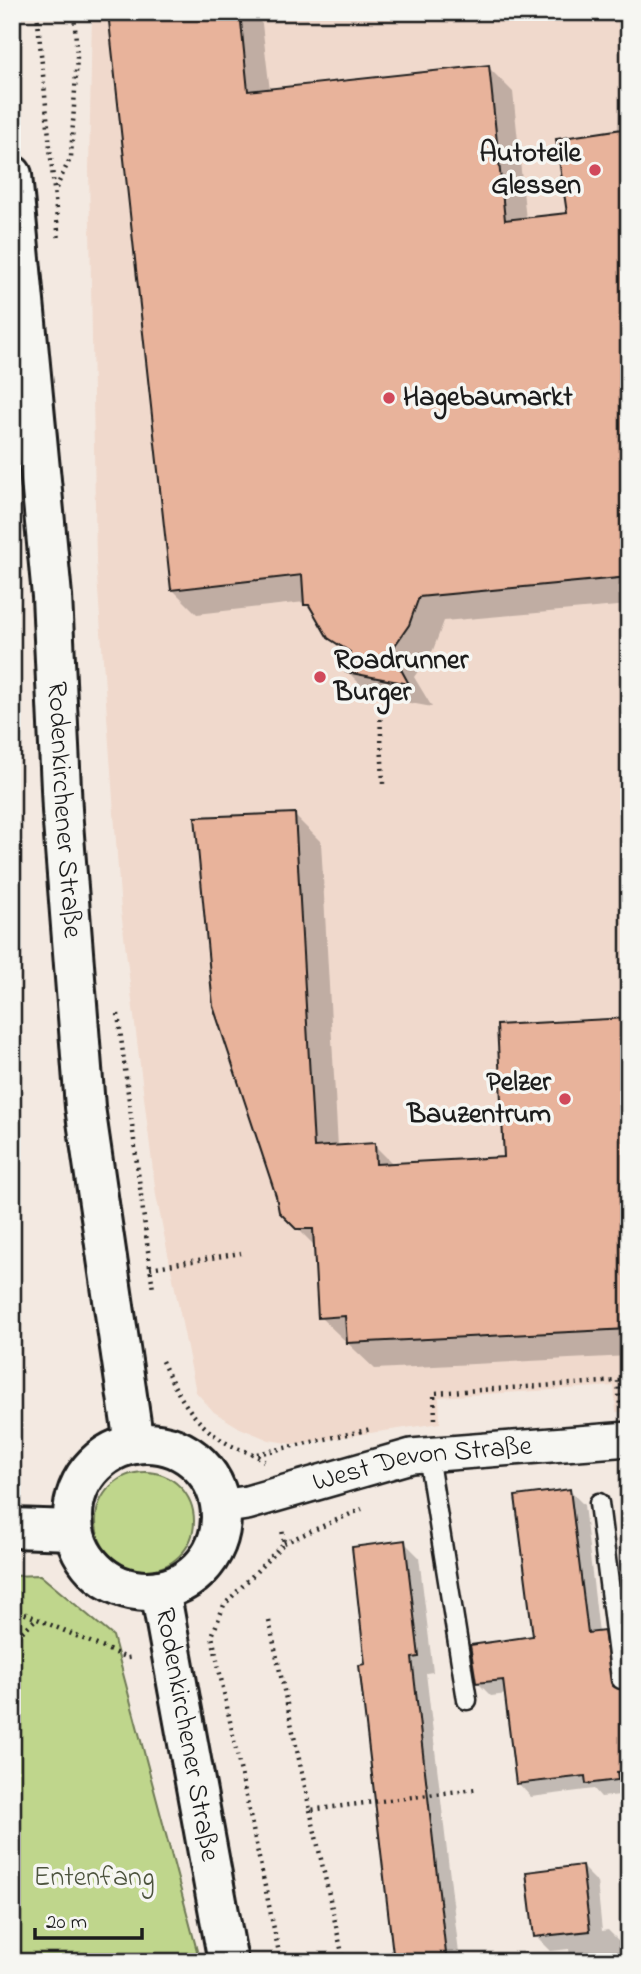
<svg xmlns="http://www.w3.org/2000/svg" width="641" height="1974" font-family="'Indie Flower',sans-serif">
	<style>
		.built { fill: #f0d9cc }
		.green { fill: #bfd68c; stroke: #6e7954; stroke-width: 2 }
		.shadow { fill: #0003 }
		.building { fill: #e8b39b; stroke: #1c1c1c; stroke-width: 2 }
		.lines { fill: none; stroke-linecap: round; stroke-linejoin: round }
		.lane-casing { stroke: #1c1c1c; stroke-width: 23 }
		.street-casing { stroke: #1c1c1c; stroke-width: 38 }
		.secondary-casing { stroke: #1c1c1c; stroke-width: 44 }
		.path { stroke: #1c1c1c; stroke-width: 4.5; stroke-dasharray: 2 5; stroke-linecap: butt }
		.lane { stroke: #f6f6f2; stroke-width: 18 }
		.street { stroke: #f6f6f2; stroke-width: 33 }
		.secondary { stroke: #f6f6f2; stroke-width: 38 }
		.poi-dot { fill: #d1495b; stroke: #f6f6f2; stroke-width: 2.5 }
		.labels { text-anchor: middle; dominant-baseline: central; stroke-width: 7; stroke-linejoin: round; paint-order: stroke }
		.poi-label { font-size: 28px; font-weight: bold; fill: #1c1c1c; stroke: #f6f6f2; text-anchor: end }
		.street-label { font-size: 28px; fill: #1c1c1c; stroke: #f6f6f2 }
		.park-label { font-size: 28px; fill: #4d543e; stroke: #f6f6f2 }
	</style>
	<rect width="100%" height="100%" fill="#f3e9e1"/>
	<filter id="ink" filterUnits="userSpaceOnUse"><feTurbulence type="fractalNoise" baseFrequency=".0143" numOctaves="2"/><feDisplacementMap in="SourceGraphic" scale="14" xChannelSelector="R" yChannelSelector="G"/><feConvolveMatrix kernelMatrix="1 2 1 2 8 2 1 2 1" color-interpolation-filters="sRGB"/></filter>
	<g filter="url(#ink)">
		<!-- built -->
		<polygon class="built" points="92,12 629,12 629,1412 616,1412 614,1386 439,1397 440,1423 293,1444 269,1440 240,1428 214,1412 196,1392 156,1195 121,911 96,562 89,170"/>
		<!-- green -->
		<g class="green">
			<circle cx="145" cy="1521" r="49"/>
			<polygon points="40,1575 113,1636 200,1962 12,1962 12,1576"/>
		</g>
		<!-- shadow -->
		<g class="shadow">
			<polygon points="109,12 251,12 262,24 270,91 488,67 513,92 526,220 569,215 629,130 629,605 444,621 433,650 414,677 432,707 372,696 348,672 350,658 329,637 305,602 197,614 172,589"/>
			<polygon points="294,815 321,842 338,1147 374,1145 394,1165 506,1159 626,1020 629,1023 629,1356 375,1369 320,1317 316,1247 280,1211"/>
			<polygon points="570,1491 584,1505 599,1633 603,1633 617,1647 622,1692 629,1689 629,1794 601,1797 594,1789 531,1797 518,1783 507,1694 491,1696 477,1682 534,1638"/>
			<polygon points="404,1542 419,1557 433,1672 426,1673 460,1962 395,1962 367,1666"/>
			<polygon points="582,1867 597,1882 602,1931 608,1930 623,1945 625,1962 571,1962 569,1949 551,1951 536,1936"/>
		</g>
		<!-- building -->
		<g class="building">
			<polygon points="108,12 240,12 248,91 489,65 505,220 567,213 556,139 629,128 629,577 419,597 409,625 391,651 409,684 346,672 350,652 328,638 309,605 304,605 302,575 171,590"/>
			<polygon points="295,813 314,1147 375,1143 376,1164 504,1157 497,1025 627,1018 629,1329 347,1343 345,1316 318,1318 313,1229 296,1229 279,1212 276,1196 213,1006 195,817"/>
			<polygon points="570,1489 588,1633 604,1631 612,1685 622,1690 629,1687 629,1771 617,1772 618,1780 586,1784 585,1776 516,1784 503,1680 476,1683 470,1645 533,1636 515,1496"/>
			<polygon points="405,1540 419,1657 412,1658 447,1962 394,1962 359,1665 365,1664 352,1547"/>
			<polygon points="582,1865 590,1931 534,1937 526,1872"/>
		</g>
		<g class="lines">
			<!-- lane casing -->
			<g class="lane-casing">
				<g id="lane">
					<polyline points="428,1455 467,1700"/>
					<polyline points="599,1503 621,1679"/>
				</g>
			</g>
			<!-- street casing -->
			<g class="street-casing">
				<g id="street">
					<path id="s1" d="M220 1507 247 1503 411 1456 629 1439"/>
				</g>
			</g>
			<!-- secondary casing -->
			<g class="secondary-casing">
				<g id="secondary">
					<path id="s2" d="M12 175 52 596 62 810 85 1107 134 1444"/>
					<circle cx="147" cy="1517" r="74"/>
					<polyline points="12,1528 73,1530"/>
					<path id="s3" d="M160 1590 228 1962"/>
				</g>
			</g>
			<!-- path -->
			<g class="path">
				<polyline points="37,12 59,241"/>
				<polyline points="56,188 71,157 77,56 74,12"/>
				<polyline points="380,712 383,784"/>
				<polyline points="118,1014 153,1290"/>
				<polyline points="150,1268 241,1253"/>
				<path d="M162 1361C178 1396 195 1426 230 1445 242 1451 253 1452 264 1461"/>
				<polyline points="435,1419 434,1393 618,1381 620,1406"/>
				<polyline points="257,1454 371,1429"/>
				<polyline points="284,1543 362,1509"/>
				<polyline points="12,1608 127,1658 134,1657"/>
				<polyline points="269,1621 310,1810 476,1789"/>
				<polyline points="12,1641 36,1619"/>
				<polyline points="310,1810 344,1962"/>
				<polyline points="281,1962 212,1636 224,1605 284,1543 282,1529"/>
			</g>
			<!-- lane -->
			<use href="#lane" class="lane"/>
			<!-- street -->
			<use href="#street" class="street"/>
			<!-- secondary -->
			<use href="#secondary" class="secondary"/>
		</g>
	</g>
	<!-- markers -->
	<g class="poi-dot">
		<circle cx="595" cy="170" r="7"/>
		<circle cx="389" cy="398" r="7"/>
		<circle cx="320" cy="677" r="7"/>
		<circle cx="565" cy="1099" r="7"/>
	</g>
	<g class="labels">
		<!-- poi labels -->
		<g class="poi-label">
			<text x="581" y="154">Autoteile<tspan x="581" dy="32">Glessen</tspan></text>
			<text x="403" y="398" text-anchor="start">Hagebaumarkt</text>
			<text x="334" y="661" text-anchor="start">Roadrunner<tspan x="334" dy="32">Burger</tspan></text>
			<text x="551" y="1083">Pelzer<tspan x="551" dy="32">Bauzentrum</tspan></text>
		</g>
		<!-- street labels -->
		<g class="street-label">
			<text stroke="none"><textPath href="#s2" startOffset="637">Rodenkirchener Straße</textPath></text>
			<text stroke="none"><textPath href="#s1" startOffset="208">West Devon Straße</textPath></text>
			<text stroke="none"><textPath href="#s3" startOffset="147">Rodenkirchener Straße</textPath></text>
		</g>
		<!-- park labels -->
		<g class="park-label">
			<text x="94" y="1878">Entenfang</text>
		</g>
	</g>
	<!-- margin -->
	<rect width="641" height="1974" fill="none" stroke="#f6f6f2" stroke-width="42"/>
	<rect x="21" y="21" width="599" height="1932" fill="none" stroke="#1c1c1c" stroke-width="2.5" filter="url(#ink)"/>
	<!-- scale -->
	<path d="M35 1928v10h107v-10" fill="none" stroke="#1c1c1c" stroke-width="3.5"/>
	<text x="46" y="1928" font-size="21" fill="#1c1c1c" stroke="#f6f6f2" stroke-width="5" paint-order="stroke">20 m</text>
</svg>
